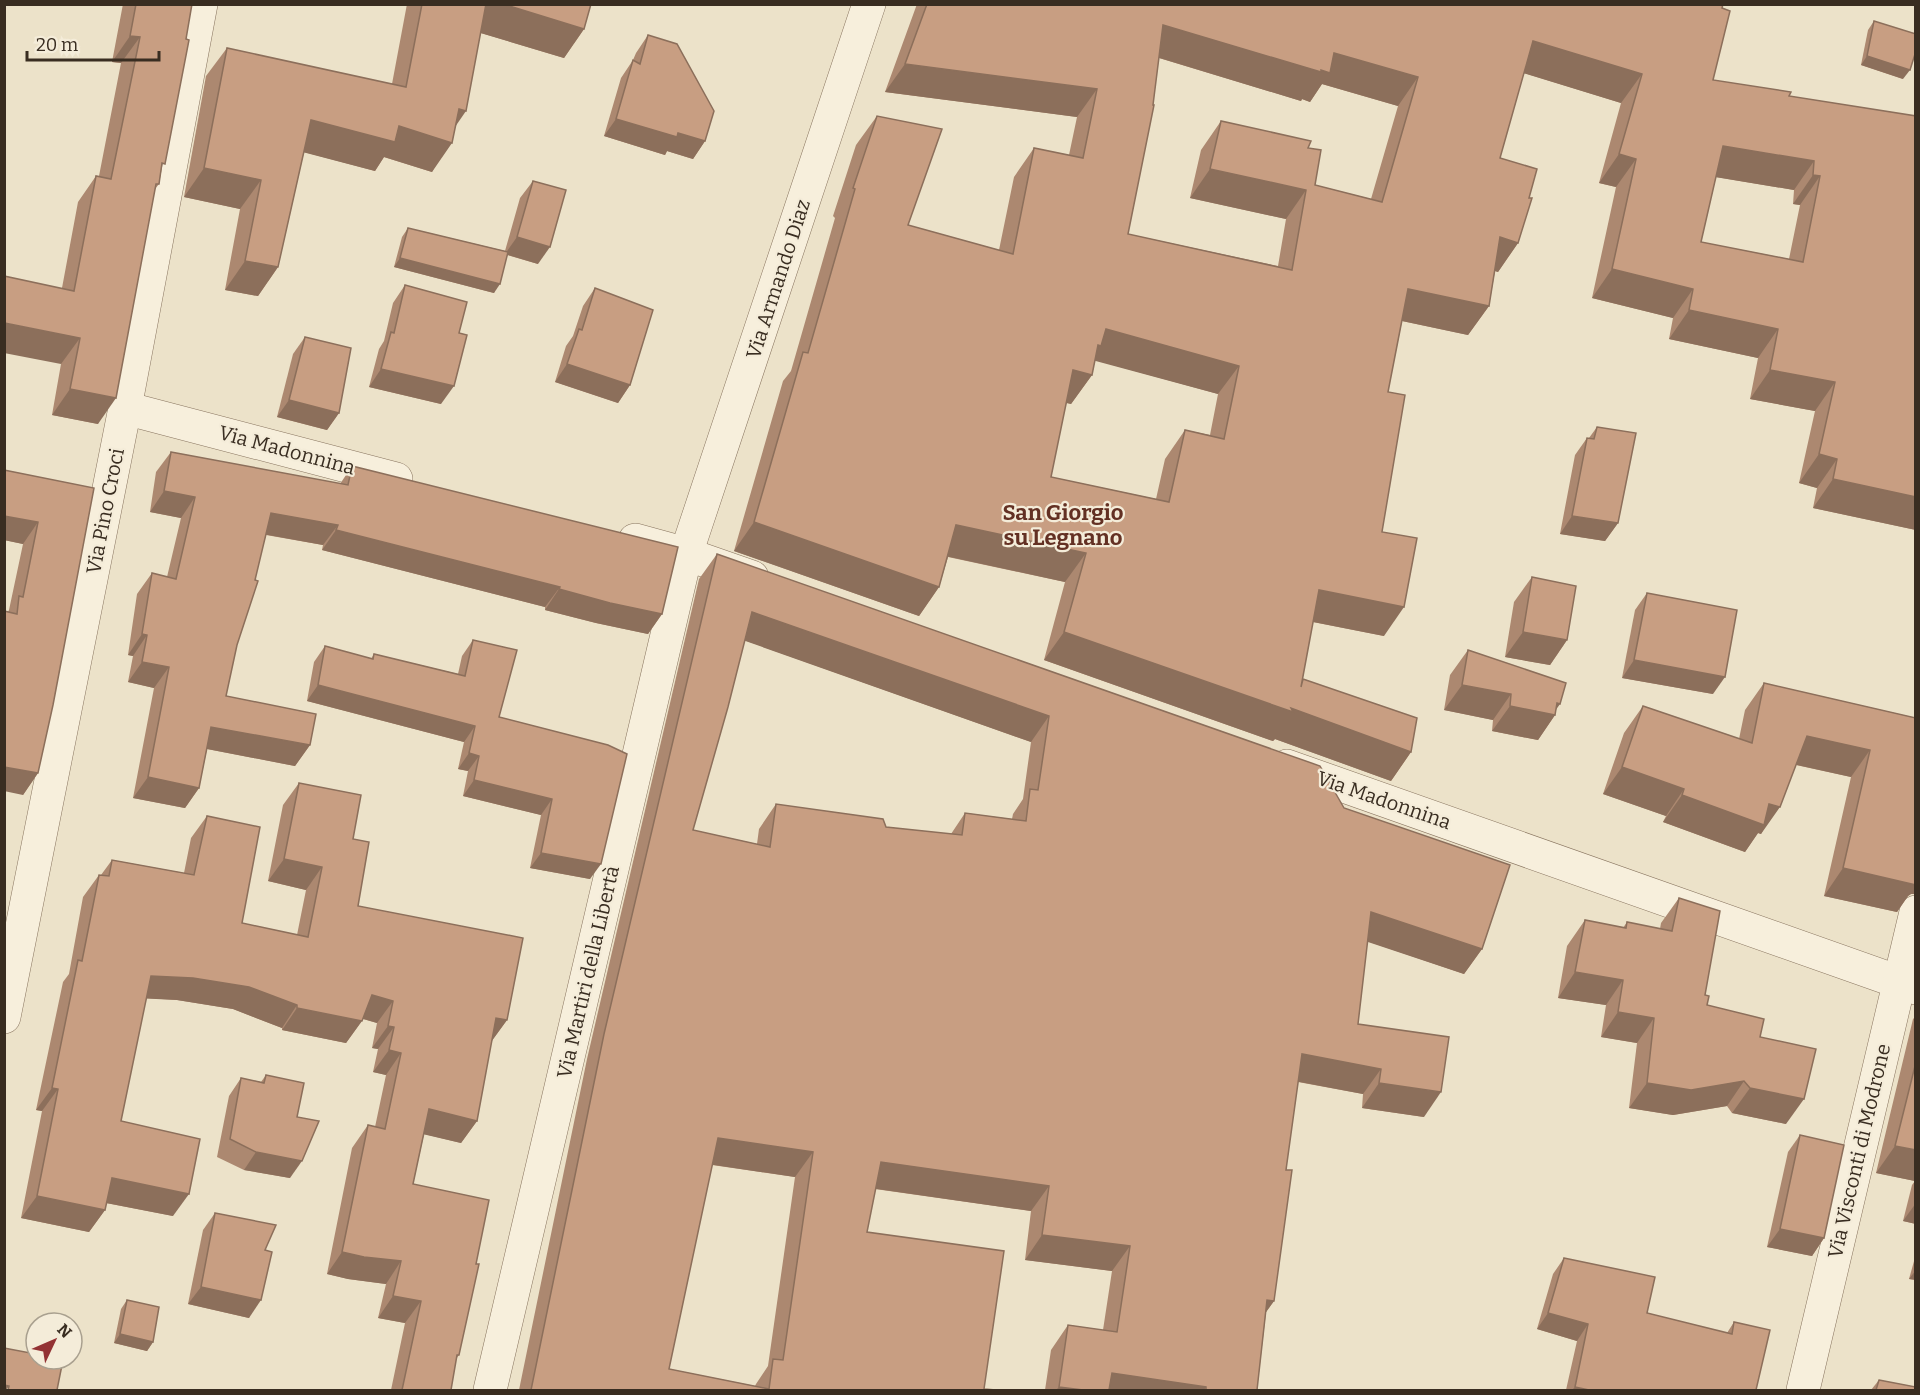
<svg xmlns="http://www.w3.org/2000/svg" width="1920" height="1395" font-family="Bitter,serif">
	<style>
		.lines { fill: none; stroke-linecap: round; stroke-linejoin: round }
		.street-casing { stroke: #88745f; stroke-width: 34 }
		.street { stroke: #f7efdc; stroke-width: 33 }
		.wall { fill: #ac8870; fill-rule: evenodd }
		.shaded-wall { fill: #8c6f5b }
		.building { fill: #c89e82; stroke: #8c6f5b; stroke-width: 1.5; fill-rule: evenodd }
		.labels { text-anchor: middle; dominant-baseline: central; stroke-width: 4.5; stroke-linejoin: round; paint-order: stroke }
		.street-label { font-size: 20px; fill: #392d21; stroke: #f4ecd9 }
		.quarter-label { font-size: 22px; font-weight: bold; fill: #633023; stroke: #f4ecd9 }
	</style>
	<rect width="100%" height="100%" fill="#ece2c9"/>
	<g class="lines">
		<!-- street casing -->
		<g class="street-casing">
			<g id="street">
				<polyline points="125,408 396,479"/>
				<polyline points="635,540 686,554 752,577"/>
				<polyline points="1287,766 1916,988"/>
				<polyline points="4,1017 125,408 201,4"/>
				<polyline points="490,1390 686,554 869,4"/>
				<polyline points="1803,1390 1916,912"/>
			</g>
		</g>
		<!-- street -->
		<use href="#street" class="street"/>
	</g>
	<!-- wall -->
	<g class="wall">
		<polygon points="123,4 192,4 159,184 155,189 98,424 52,415 61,364 62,288 78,202 96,176 99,176 121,63 112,62"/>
		<polygon points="407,4 591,4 584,29 564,58 481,33 455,126 432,172 384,157 375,171 304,152 278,267 258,296 225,290 240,209 184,197 206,76 227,48 392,84"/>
		<path d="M917 4H1723L1713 80 1789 96 1916 116V530L1813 508 1817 488 1799 483 1815 411 1750 399 1758 358 1669 339 1673 318 1592 298 1616 187 1599 183 1621 103 1524 73 1500 158 1529 198 1518 243 1498 272 1495 271 1489 306 1468 335 1402 321 1388 392 1382 532 1384 636 1313 622 1302 682 1303 679 1411 752 1391 781 1275 739 1273 741 1044 660 1065 582 948 557 939 587 919 616 734 551 783 381 791 371 835 218 833 216 856 145 877 116 908 225 999 250 1014 177 1034 148 1069 155 1077 117 885 92ZM1159 58 1301 101 1302 99 1310 102 1322 84 1398 106 1371 199 1315 185 1308 148 1221 121 1201 150 1190 198 1286 219 1278 266 1128 234ZM1716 177 1794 190 1793 204 1800 205 1789 259 1701 242ZM1095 360 1218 394 1210 435 1185 430 1165 459 1156 499 1051 477 1066 403 1071 404 1092 375Z"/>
		<polygon points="1874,21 1903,79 1861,65 1868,30"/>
		<polygon points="648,35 705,141 693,159 667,151 665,155 604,136 621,78 633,60 636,53"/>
		<polygon points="533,181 538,264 507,255 494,293 394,267 402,237 408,228 505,251 520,198"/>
		<polygon points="405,285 441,404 369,387 379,349 384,341 393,303"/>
		<polygon points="595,288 630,385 618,403 555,382 566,346 573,336 583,306"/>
		<polygon points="305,337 339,413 327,430 277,417 293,354"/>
		<polygon points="1597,427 1618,523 1605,541 1560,534 1575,455 1587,438 1589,438"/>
		<polygon points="171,452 340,484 352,466 662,614 648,634 596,623 545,610 545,607 322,550 323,545 266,535 237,645 226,696 310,745 295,766 207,749 199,788 185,808 133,798 154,688 128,682 133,656 128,655 137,594 152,573 167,577 181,518 150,512 156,472"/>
		<polygon points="94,488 38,773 23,795 8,612 9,610 23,544 4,540"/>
		<path d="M717 554 1344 808 1482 949 1464 974 1367 941 1358 1024 1424 1117 1362 1108 1363 1094 1298 1082 1286 1170 1274 1301 1266 1312 1257 1390H1045L1051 1350 1068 1325 1103 1330 1112 1271 1025 1260 1031 1211 875 1189 867 1232 984 1389 996 1390H519L587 1059 699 579ZM744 640 1031 742 1023 799 1013 814 1012 819 965 813 951 834 886 827 776 804 759 829 757 844 693 830ZM712 1165 795 1177 768 1366 756 1384 755 1386 669 1369Z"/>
		<polygon points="1532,577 1567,640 1550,665 1505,657 1514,602"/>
		<polygon points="1647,593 1713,694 1622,678 1635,610"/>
		<polygon points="473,640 499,717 608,745 590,879 530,868 541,815 463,796 468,771 458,769 464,742 307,701 314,662 325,646 371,659 374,654 458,674 462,656"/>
		<polygon points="1468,650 1556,710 1555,715 1538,740 1492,731 1493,720 1444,710 1450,675"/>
		<polygon points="1764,683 1916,718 1916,894 1911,894 1908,896 1897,912 1824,896 1851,777 1796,765 1761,834 1758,833 1745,852 1663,822 1666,816 1603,794 1624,733 1643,706 1739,739 1745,710"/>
		<polygon points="299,783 353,839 358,906 507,1020 491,1042 477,1121 461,1143 424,1134 413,1184 459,1355 456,1359 451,1390 391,1390 405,1323 378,1318 386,1284 348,1279 327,1274 352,1148 368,1125 375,1127 386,1075 373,1072 378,1049 372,1048 377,1023 363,1019 346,1043 282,1030 282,1028 233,1009 177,1000 146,998 121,1121 173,1216 106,1203 105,1210 89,1232 21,1218 42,1111 36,1110 63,982 69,974 83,897 99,875 101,875 112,860 184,873 191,838 207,816 242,923 297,935 306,890 268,881 283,805"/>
		<polygon points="1679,898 1707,1005 1760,1037 1786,1124 1732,1113 1727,1106 1673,1115 1629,1108 1637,1043 1601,1037 1606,1005 1558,998 1567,946 1585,920 1623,928 1627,922 1660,929 1661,923"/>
		<polygon points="1916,1016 1916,1224 1903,1221 1912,1185 1915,1181 1876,1173 1913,1019"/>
		<polygon points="266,1075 297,1117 290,1178 244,1170 217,1157 229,1096 241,1078 261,1082"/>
		<polygon points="1800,1135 1824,1238 1812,1256 1767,1247 1788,1152"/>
		<polygon points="215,1213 265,1250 249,1318 188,1304 203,1230"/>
		<polygon points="1916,1254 1916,1280 1909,1279"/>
		<polygon points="1564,1258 1647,1313 1727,1333 1734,1322 1756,1390 1566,1390 1577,1341 1537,1329 1553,1274"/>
		<polygon points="127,1300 153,1342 147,1351 114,1343 121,1309"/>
		<polygon points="1879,1380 1916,1390 1871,1390"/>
	</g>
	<!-- shaded-wall -->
	<g class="shaded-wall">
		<polygon points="484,4 503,4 584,29 564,58 467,29"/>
		<polygon points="1163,25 1334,53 1418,77 1398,106 1322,84 1310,102 1302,99 1301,101 1143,53"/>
		<polygon points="130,36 140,37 121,63 112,62"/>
		<polygon points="1533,41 1642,74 1621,103 1513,70"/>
		<polygon points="1867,56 1910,70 1903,79 1861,65"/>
		<polygon points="905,64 1097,89 1077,117 885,92"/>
		<polygon points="459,109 466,111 446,140"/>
		<polygon points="616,119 678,133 705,141 693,159 667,151 665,155 604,136"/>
		<polygon points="311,120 399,126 452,143 432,172 384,157 375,171 291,149"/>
		<polygon points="1723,146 1814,161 1794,190 1703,175"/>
		<polygon points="1619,154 1636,159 1616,187 1599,183"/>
		<polygon points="204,168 261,180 240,209 184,197"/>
		<polygon points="1210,169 1306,190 1286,219 1190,198"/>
		<polygon points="1813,175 1820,176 1800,205 1793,204"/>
		<polygon points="517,237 550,247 538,264 505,254"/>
		<polygon points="1500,237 1518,243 1498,272 1480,266"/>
		<polygon points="400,258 500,284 494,293 394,267"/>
		<polygon points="245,261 278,267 258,296 225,290"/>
		<polygon points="1612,269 1693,289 1673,318 1592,298"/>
		<polygon points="1408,289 1489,306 1468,335 1388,318"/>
		<polygon points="1689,310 1778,329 1758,358 1669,339"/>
		<polygon points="5,323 80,338 61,364 4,353"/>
		<polygon points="1106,329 1239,366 1218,394 1092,360 1092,375 1071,404 1053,399 1073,370"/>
		<polygon points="567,364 630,385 618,403 555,382"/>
		<polygon points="381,369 454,386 441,404 369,387"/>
		<polygon points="1770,370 1835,382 1815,411 1750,399"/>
		<polygon points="70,389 116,398 98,424 52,415"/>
		<polygon points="289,400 339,413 327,430 277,417"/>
		<polygon points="1819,454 1837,459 1817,488 1799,483"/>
		<polygon points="1833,479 1916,497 1916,530 1813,508"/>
		<polygon points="164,491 195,497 181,518 150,512"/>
		<polygon points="271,513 338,525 323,545 257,533"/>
		<polygon points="4,516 38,522 23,544 4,540"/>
		<polygon points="1572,516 1618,523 1605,541 1560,534"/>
		<polygon points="754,522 939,587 919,616 734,551"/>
		<polygon points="956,525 1086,553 1065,582 936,554"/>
		<polygon points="336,530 560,587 545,607 322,550"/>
		<polygon points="559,589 662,614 648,634 596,623 545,610"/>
		<polygon points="1319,590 1404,607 1384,636 1298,619"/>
		<polygon points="752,612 1049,716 1031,742 734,637"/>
		<polygon points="1064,632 1291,708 1411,752 1391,781 1275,739 1273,741 1044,660"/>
		<polygon points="1523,632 1567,640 1550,665 1505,657"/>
		<polygon points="142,634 147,635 133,656 128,655"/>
		<polygon points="1634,660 1725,677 1713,694 1622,678"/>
		<polygon points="142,662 169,667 154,688 128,682"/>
		<polygon points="318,685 475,726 464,742 307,701"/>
		<polygon points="1462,685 1511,694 1493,720 1444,710"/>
		<polygon points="1557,703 1560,704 1553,714 1555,715 1538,740 1492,731 1510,706"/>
		<polygon points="211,727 310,745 295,766 197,747"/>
		<polygon points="1807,736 1870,750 1851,777 1788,763"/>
		<polygon points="469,753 479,756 468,771 458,769"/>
		<polygon points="4,767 38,773 23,795 4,791"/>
		<polygon points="1622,767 1684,789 1666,816 1603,794"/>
		<polygon points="148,777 199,788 185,808 133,798"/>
		<polygon points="474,780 552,799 541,815 463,796"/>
		<polygon points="1682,795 1769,804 1780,807 1761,834 1758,833 1745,852 1663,822"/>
		<polygon points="541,853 601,864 590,879 530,868"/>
		<polygon points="284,859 322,867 306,890 268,881"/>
		<polygon points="1843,868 1916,881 1916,894 1911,894 1908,896 1897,912 1824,896"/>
		<polygon points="1371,912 1482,949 1464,974 1353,937"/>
		<polygon points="1575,972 1623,980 1606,1005 1558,998"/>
		<polygon points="151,976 193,978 249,987 297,1005 282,1028 233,1009 177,1000 135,998"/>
		<polygon points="372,995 393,1001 377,1023 357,1017"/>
		<polygon points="297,1008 362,1021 346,1043 282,1030"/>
		<polygon points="1618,1012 1654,1018 1637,1043 1601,1037"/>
		<polygon points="496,1018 507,1020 491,1042"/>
		<polygon points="388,1026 394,1027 378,1049 372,1048"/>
		<polygon points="389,1050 401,1053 386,1075 373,1072"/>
		<polygon points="1302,1054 1381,1069 1363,1094 1284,1079"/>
		<polygon points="1744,1081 1727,1106 1673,1115 1629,1108 1647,1083"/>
		<polygon points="1379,1083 1441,1092 1424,1117 1362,1108"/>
		<polygon points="52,1088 58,1089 42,1111 36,1110"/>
		<polygon points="1750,1088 1804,1099 1786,1124 1732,1113"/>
		<polygon points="429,1109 477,1121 461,1143 414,1132"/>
		<polygon points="718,1138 813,1152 795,1177 701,1163"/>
		<polygon points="1895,1146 1916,1150 1915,1181 1876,1173"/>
		<polygon points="256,1152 302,1161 290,1178 244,1170"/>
		<polygon points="881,1162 1049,1186 1031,1211 863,1187"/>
		<polygon points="112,1178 189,1194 173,1216 96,1201"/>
		<polygon points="37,1196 105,1210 89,1232 21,1218"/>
		<polygon points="1916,1203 1916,1224 1903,1221"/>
		<polygon points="1780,1229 1824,1238 1812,1256 1767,1247"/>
		<polygon points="1042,1235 1130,1246 1112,1271 1025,1260"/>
		<polygon points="342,1252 401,1261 386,1284 348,1279 327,1274"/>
		<polygon points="1916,1270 1916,1280 1909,1279"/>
		<polygon points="201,1287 261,1300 249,1318 188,1304"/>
		<polygon points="393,1296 421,1301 405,1323 378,1318"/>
		<polygon points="1267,1300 1274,1301 1256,1326"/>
		<polygon points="1548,1313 1588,1324 1577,1341 1537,1329"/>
		<polygon points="120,1334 153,1342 147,1351 114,1343"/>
		<polygon points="1112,1373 1206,1387 1204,1390 1100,1390"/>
		<polygon points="4,1385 9,1386 6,1390 4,1390"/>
		<polygon points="1059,1387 1083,1390 1056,1390"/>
		<polygon points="1575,1387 1589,1390 1572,1390"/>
	</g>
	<!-- building -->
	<g class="building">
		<polygon points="136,4 192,4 186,39 189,40 165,164 162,163 159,184 156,184 116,398 70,389 80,338 5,323 4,324 4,276 74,291 96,176 111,179 140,37 130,36"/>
		<polygon points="422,4 486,4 466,111 459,109 452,143 399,126 395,142 311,120 278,267 245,261 261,180 204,168 227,48 406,87"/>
		<polygon points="503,4 591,4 584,29"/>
		<path d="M927 4H1723L1722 8 1730 11 1713 80 1791 92 1789 96 1916 116V497L1833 479 1837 459 1819 454 1835 382 1770 370 1778 329 1689 310 1693 289 1612 269 1636 159 1619 154 1642 74 1533 41 1500 158 1537 169 1529 198H1532L1518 243 1500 237 1489 306 1408 289 1388 392 1405 395 1382 532 1417 538 1404 607 1319 590 1301 687 1303 679 1417 718 1411 752 1291 708 1293 712 1064 632 1086 553 956 525 939 587 754 522 803 352 808 353 855 189 853 188 877 116 942 129 908 225 1013 254 1034 148 1083 158 1097 89 905 64ZM1163 25 1321 72V70L1330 73 1334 53 1418 77 1382 202 1315 185 1321 150 1308 148 1311 141 1221 121 1210 169 1306 190 1292 270 1128 234 1154 105H1153ZM1723 146 1814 161 1813 175 1820 176 1803 262 1701 242ZM1106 329 1239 366 1224 439 1185 430 1169 502 1051 477 1073 370 1092 375 1098 345 1101 346Z"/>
		<polygon points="1874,21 1916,34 1916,51 1910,70 1867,56"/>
		<polygon points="648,35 677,44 714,111 705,141 678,133 677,137 616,119 633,60 640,64"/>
		<polygon points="533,181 566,190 550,247 517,237"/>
		<polygon points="408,228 508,252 500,284 400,258"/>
		<polygon points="405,285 467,302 459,333 467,335 454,386 381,369 391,332 394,333"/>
		<polygon points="595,288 653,310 630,385 567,364 579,329 582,330"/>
		<polygon points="305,337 351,348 339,413 289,400"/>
		<polygon points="1597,427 1636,433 1618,523 1572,516 1587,438 1594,439"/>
		<polygon points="171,452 348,485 352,466 678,547 662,614 610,603 559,589 560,587 336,530 338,525 271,513 255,580 258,581 237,645 226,696 316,714 310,745 211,727 199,788 148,777 169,667 142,662 147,635 142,634 152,573 176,579 195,497 164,491"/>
		<polygon points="4,470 94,488 53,705 38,773 4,767 4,611 17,614 19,596 23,597 38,522 4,516"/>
		<path d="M717 554 1320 766 1344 808 1510 865 1482 949 1371 912 1358 1024 1449 1037 1441 1092 1379 1083 1381 1069 1302 1054 1286 1170H1292L1274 1301 1267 1300 1257 1390H1206V1387L1112 1373 1109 1390H1083L1059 1387 1068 1325 1117 1332 1130 1246 1042 1235 1049 1186 881 1162 867 1232 1004 1251 984 1389 996 1390H531L604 1034ZM752 612 1049 716 1038 790 1030 789 1026 821 965 813 962 835 886 827 883 819 776 804 770 847 693 830 728 707ZM718 1138 813 1152 783 1360 773 1359 769 1389 669 1369Z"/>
		<polygon points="1532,577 1576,586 1567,640 1523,632"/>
		<polygon points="1647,593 1737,610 1725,677 1634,660"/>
		<polygon points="473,640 517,650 499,717 608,745 627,754 601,864 541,853 552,799 474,780 479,756 469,753 475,726 318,685 325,646 373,659 374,654 465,676"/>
		<polygon points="1468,650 1566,683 1560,704 1557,703 1555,715 1510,706 1511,694 1462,685"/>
		<polygon points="1764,683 1916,718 1916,885 1843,868 1870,750 1807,736 1780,807 1769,804 1764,825 1682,795 1684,789 1622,767 1643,706 1752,743"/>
		<polygon points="299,783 361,795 353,839 369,842 358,906 523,938 507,1020 496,1018 477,1121 429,1109 413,1184 489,1200 476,1264 479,1264 459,1355 457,1355 451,1390 402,1390 421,1301 393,1296 401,1261 364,1257 342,1252 368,1125 385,1129 401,1053 389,1050 394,1027 388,1026 393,1001 372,995 362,1021 297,1008 297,1005 249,987 193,978 151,976 121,1121 200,1139 189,1194 112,1178 105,1210 37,1196 58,1089 52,1088 78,960 82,961 99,875 109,876 112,860 194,875 207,816 260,827 242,923 308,937 322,867 284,859"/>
		<polygon points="1679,898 1720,911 1705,995 1709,996 1707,1005 1764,1019 1760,1037 1816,1049 1804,1099 1750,1088 1744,1081 1691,1090 1647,1083 1654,1018 1618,1012 1623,980 1575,972 1585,920 1626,928 1627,922 1672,931"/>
		<polygon points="1916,1062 1916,1150 1895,1146"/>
		<polygon points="266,1075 304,1083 297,1117 319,1121 302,1161 256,1152 230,1139 241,1078 264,1083"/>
		<polygon points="1800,1135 1844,1145 1824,1238 1780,1229"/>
		<polygon points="215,1213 276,1225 265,1250 272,1252 261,1300 201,1287"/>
		<polygon points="1564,1258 1655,1277 1647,1313 1732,1334 1734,1322 1770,1330 1756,1390 1589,1390 1575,1387 1588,1324 1548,1313"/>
		<polygon points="127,1300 159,1307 153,1342 120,1334"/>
		<polygon points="4,1348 36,1354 36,1359 58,1359 63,1360 57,1390 8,1390 9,1386 4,1385"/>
		<polygon points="1879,1380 1916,1387 1916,1390 1876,1390"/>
	</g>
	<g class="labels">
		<!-- street labels -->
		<g class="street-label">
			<text transform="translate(778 279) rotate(-72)">Via Armando Diaz</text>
			<text transform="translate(287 450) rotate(15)">Via Madonnina</text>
			<text transform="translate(105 511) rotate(-79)">Via Pino Croci</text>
			<text transform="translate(1384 800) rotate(19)">Via Madonnina</text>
			<text transform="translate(588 972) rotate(-77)">Via Martiri della Libertà</text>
			<text transform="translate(1859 1151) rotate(-77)">Via Visconti di Modrone</text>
		</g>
		<!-- quarter labels -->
		<g class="quarter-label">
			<text x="1063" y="512">San Giorgio<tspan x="1063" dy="25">su Legnano</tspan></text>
		</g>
	</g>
	<!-- border -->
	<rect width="1920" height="1395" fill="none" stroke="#392d21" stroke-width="12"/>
	<!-- north arrow -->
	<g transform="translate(54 1341) rotate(46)"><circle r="28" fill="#f4ecd9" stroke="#a9a08f" stroke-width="1.5"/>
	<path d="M0-4.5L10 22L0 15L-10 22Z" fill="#933234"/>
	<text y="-9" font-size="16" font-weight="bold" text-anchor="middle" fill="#392d21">N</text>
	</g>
	<!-- scale -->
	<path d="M27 51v9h132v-9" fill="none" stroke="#392d21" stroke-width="3"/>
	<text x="36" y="51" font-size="18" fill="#392d21" stroke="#f4ecd9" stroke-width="4.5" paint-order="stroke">20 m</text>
</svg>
